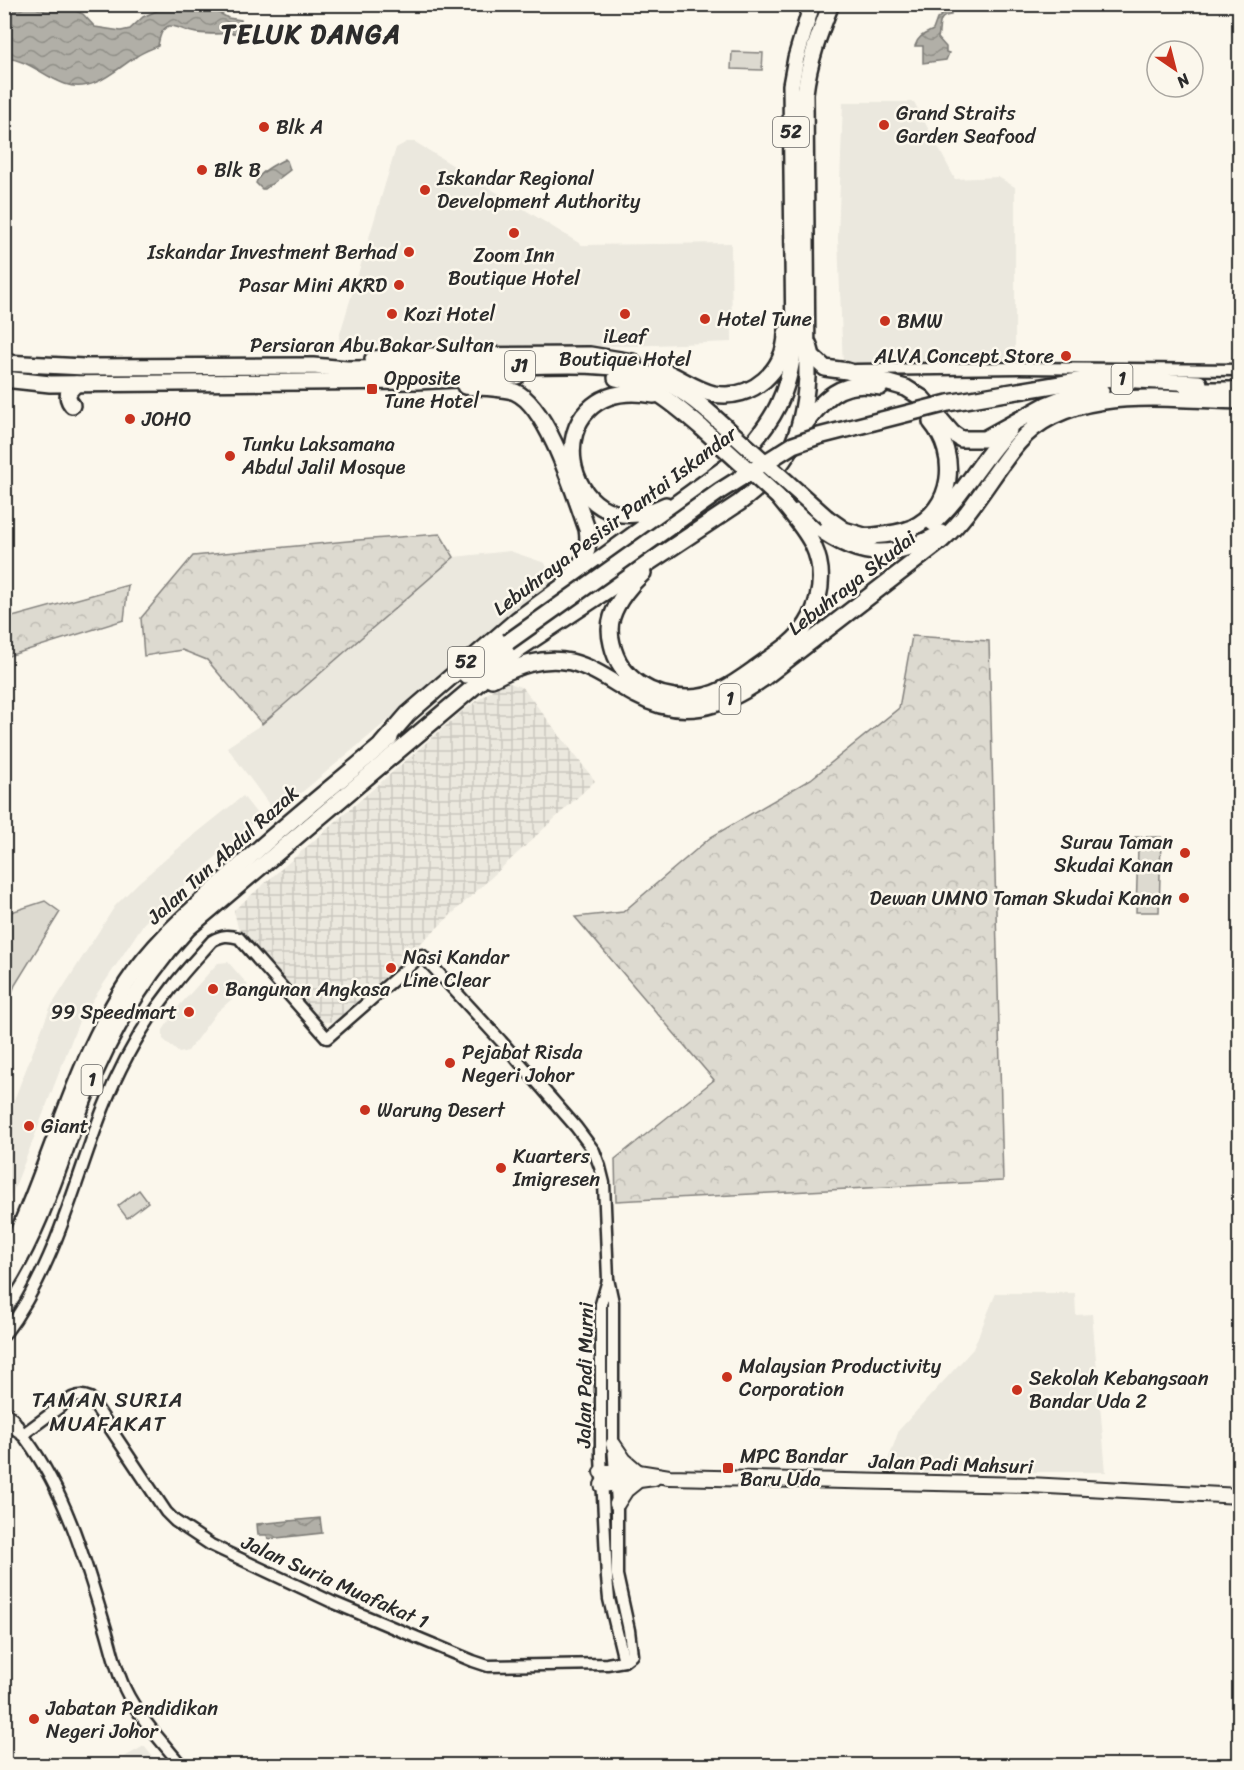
<svg xmlns="http://www.w3.org/2000/svg" width="1244" height="1770" font-family="Sriracha,sans-serif">
	<style>
		.built { fill: #ebe8de }
		.industrial { fill: url(#industrial-grid) }
		.forest { fill: url(#forest-crowns); stroke: #84827e; stroke-width: 1.5 }
		.green { fill: #dddad0; stroke: #84827e; stroke-width: 1.5 }
		.water { fill: url(#water-waves); stroke: #7b7a75; stroke-width: 1.5 }
		.lines { fill: none; stroke-linecap: round; stroke-linejoin: round }
		.minor-casing { stroke: #2b2b2b; stroke-width: 15 }
		.major-casing { stroke: #2b2b2b; stroke-width: 18 }
		.highway-casing { stroke: #2b2b2b; stroke-width: 20 }
		.minor { stroke: #fbf7ec; stroke-width: 10 }
		.major { stroke: #fbf7ec; stroke-width: 14 }
		.highway { stroke: #fbf7ec; stroke-width: 15 }
		.highway-bridge-casing { stroke: #2b2b2b; stroke-width: 20; stroke-linecap: butt }
		.highway-bridge { stroke: #fbf7ec; stroke-width: 15 }
		.poi-dot { fill: #c8321e; stroke: #fbf7ec; stroke-width: 2 }
		.labels { text-anchor: middle; dominant-baseline: central; stroke-width: 5; stroke-linejoin: round; paint-order: stroke }
		.shield { fill: #fbf7ec; stroke: #696865; stroke-width: 1.5 }
		.shield-label { font-size: 18px; font-weight: bold; fill: #2b2b2b }
		.poi-label { font-size: 20px; fill: #2b2b2b; stroke: #fbf7ec; text-anchor: start }
		.street-label { font-size: 20px; fill: #2b2b2b; stroke: #fbf7ec }
		.neighbourhood-label { font-size: 21px; letter-spacing: 1.5px; fill: #2b2b2b; stroke: #fbf7ec }
		.district-label { font-size: 26px; font-weight: bold; letter-spacing: 1.5px; fill: #2b2b2b; stroke: #fbf7ec }
	</style>
	<defs>
		<pattern id="industrial-grid" width="8" height="8" patternUnits="userSpaceOnUse" patternTransform="scale(1.5)"><rect width="8" height="8" fill="#ebe8de"/><path d="M0 4h8M4 0v8" fill="none" stroke="#cac7bf"/></pattern>
		<pattern id="forest-crowns" width="20" height="18" patternUnits="userSpaceOnUse" patternTransform="scale(1.5)"><rect width="20" height="18" fill="#dddad0"/><path d="M2 6a3 3 0 1 1 6 0M12 15a3 3 0 1 1 6 0" fill="none" stroke="#bebbb3"/></pattern>
		<pattern id="water-waves" width="16" height="10" patternUnits="userSpaceOnUse" patternTransform="scale(1.5)"><rect width="16" height="10" fill="#b1afa7"/><path d="M0 5q4-4 8 0t8 0" fill="none" stroke="#908f88"/></pattern>
	</defs>
	<rect width="100%" height="100%" fill="#fbf7ec"/>
	<filter id="ink" filterUnits="userSpaceOnUse"><feTurbulence type="fractalNoise" baseFrequency=".0167" numOctaves="2"/><feDisplacementMap in="SourceGraphic" scale="12" xChannelSelector="R" yChannelSelector="G"/><feConvolveMatrix kernelMatrix="1 2 1 2 8 2 1 2 1" color-interpolation-filters="sRGB"/></filter>
	<g filter="url(#ink)">
		<!-- built -->
		<g class="built">
			<polygon points="843,102 914,102 955,179 998,177 1015,187 1015,364 893,364 843,367 838,238"/>
			<polygon points="407,142 415,142 582,245 731,243 732,342 628,346 340,344 339,337 396,148"/>
			<polygon points="510,551 545,563 553,582 276,814 227,747 262,724 454,557"/>
			<polygon points="243,796 257,814 258,818 144,923 79,1021 8,1205 5,1204 5,1123 50,1008 115,906 139,882 188,840"/>
			<polygon points="228,962 248,985 216,1013 188,1051 179,1053 163,1039 163,1030 180,1005 215,966 218,963"/>
			<polygon points="996,1293 1075,1293 1076,1315 1092,1314 1106,1472 884,1472 899,1430 973,1349"/>
			<polygon points="144,1746 159,1765 110,1765"/>
		</g>
		<!-- industrial -->
		<polygon class="industrial" points="505,681 523,688 595,781 337,1021 319,1023 238,928 234,910 465,709"/>
		<!-- forest -->
		<g class="forest">
			<polygon points="440,534 454,557 262,724 207,660 182,650 144,656 141,618 193,556 358,540"/>
			<polygon points="128,585 124,620 5,657 5,619"/>
			<polygon points="912,636 989,641 1003,1181 616,1201 615,1159 714,1080 575,917 623,912 711,837 811,779 899,708"/>
		</g>
		<!-- green -->
		<g class="green">
			<polygon points="732,52 763,53 762,70 731,69"/>
			<polygon points="1135,837 1161,837 1159,912 1136,912 1138,848 1135,847"/>
			<polygon points="45,901 60,912 15,985 5,1010 5,914"/>
			<polygon points="139,1190 148,1202 127,1218 118,1206"/>
		</g>
		<!-- water -->
		<g class="water">
			<path d="M4 5 65 6 83 14 95 27 121 31 130 29 143 17 165 7 178 5H199L214 10 228 18 241 20V33C224 33 203 36 188 31 182 30 176 25 169 26 161 28 159 39 158 46 151 49 143 52 137 56 116 69 93 94 65 84 42 76 30 60 5 58Z"/>
			<path d="M946 12H951V15C936 16 941 27 938 38L946 47V52L949 53 946 60 923 63V46H915C918 36 925 34 933 30L937 19Z"/>
			<path d="M285 159 287 161 290 170 265 189H262L256 183C260 171 274 165 285 159Z"/>
			<polygon points="320,1518 322,1533 268,1539 267,1535 258,1535 257,1524"/>
		</g>
		<g class="lines">
			<!-- minor casing -->
			<g class="minor-casing">
				<g id="minor">
					<polyline points="856,370 1018,368 1240,370"/>
					<polyline points="608,1280 601,1304 601,1456 607,1578 609,1599 624,1661"/>
					<path d="M4 1335C55 1268 73 1186 103 1109 120 1065 144 1023 173 986 185 970 199 956 212 941 222 935 228 935 239 938L327 1038 422 955 501 1041 576 1127 594 1151 600 1167 604 1183 608 1279 613 1302V1444L617 1504V1575L629 1630 632 1655 624 1661 607 1664 488 1666 473 1661 332 1602 211 1545 175 1521 166 1512 90 1398C83 1395 79 1395 72 1398L22 1435"/>
					<path d="M4 1411C19 1422 16 1427 26 1439 66 1493 85 1560 104 1623 111 1645 115 1668 125 1689 137 1715 163 1743 182 1766"/>
					<polyline points="4,1422 21,1433"/>
				</g>
			</g>
			<!-- major casing -->
			<g class="major-casing">
				<g id="major">
					<polyline points="613,1444 624,1460 638,1472"/>
					<polyline points="601,1472 638,1472 669,1477 1029,1485 1240,1496"/>
					<polyline points="602,1485 654,1478"/>
					<polyline points="617,1504 626,1490 636,1482"/>
				</g>
			</g>
			<!-- highway casing -->
			<g class="highway-casing">
				<g id="highway">
					<polyline points="809,345 812,356 825,368 847,371 906,388 922,398 952,433 961,439 984,439 1046,405 1066,397 1101,391"/>
					<polyline points="373,359 411,356 590,355 633,362"/>
					<path d="M4 363 84 367 313 366 347 369C400 368 454 368 507 366 548 366 605 361 644 373 670 381 693 398 713 416"/>
					<path d="M659 369C678 376 695 390 714 394 752 401 786 370 786 333"/>
					<path d="M616 378C652 383 676 406 702 428"/>
					<polyline points="4,379 50,384 417,381 517,376"/>
					<path d="M465 386C479 388 502 387 515 392 548 406 575 496 587 529 590 546 586 561 573 574"/>
					<polyline points="1188,390 1231,390 1240,388"/>
					<polyline points="1006,393 1096,378 1199,383"/>
					<path d="M654 395C529 372 559 558 666 505"/>
					<path d="M72 405C65 396 68 391 76 384"/>
					<path d="M802 428C824 398 840 379 880 387"/>
					<path d="M797 512C847 553 881 567 941 533"/>
					<polyline points="827,518 844,530 871,538"/>
					<path d="M933 523C963 496 981 459 1009 430"/>
					<path d="M862 537C879 535 896 535 912 528 954 508 959 455 931 422"/>
					<path d="M643 573C631 584 617 601 612 617 609 626 610 636 612 644 620 680 652 697 687 698 714 699 735 683 756 668 767 660 779 652 789 644 818 620 829 579 813 545 804 527 790 512 778 497"/>
					<polyline points="466,675 508,642"/>
					<path d="M492 679C517 666 542 656 571 662 595 668 615 684 636 695 681 720 722 708 761 680L942 540C972 513 992 474 1018 443 1069 383 1169 400 1240 401"/>
					<path d="M382 744 408 714 518 619 740 457C774 421 789 394 794 344L791 85 796 58 812 4"/>
					<path d="M4 1262C50 1171 71 1069 127 983 152 945 184 917 217 887 272 834 332 788 390 738"/>
					<path d="M4 1286C43 1224 59 1162 85 1096 109 1035 143 977 188 928L520 648 739 503C788 466 803 439 807 377L805 93C809 61 819 34 831 4"/>
				</g>
			</g>
			<!-- minor -->
			<use href="#minor" class="minor"/>
			<!-- major -->
			<use href="#major" class="major"/>
			<!-- highway -->
			<use href="#highway" class="highway"/>
			<!-- highway-bridge casing -->
			<g class="highway-bridge-casing">
				<g id="highway-bridge">
					<polyline points="713,416 827,518"/>
					<polyline points="702,428 778,497"/>
					<polyline points="508,642 720,491 793,445 819,436 948,403 1006,393"/>
				</g>
			</g>
			<!-- highway-bridge -->
			<use href="#highway-bridge" class="highway-bridge"/>
		</g>
	</g>
	<!-- markers -->
	<g class="poi-dot">
		<circle cx="884" cy="125" r="6"/>
		<circle cx="264" cy="127" r="6"/>
		<circle cx="202" cy="170" r="6"/>
		<circle cx="425" cy="190" r="6"/>
		<circle cx="514" cy="233" r="6"/>
		<circle cx="409" cy="252" r="6"/>
		<circle cx="399" cy="285" r="6"/>
		<circle cx="392" cy="314" r="6"/>
		<circle cx="625" cy="314" r="6"/>
		<circle cx="705" cy="319" r="6"/>
		<circle cx="885" cy="321" r="6"/>
		<circle cx="1066" cy="356" r="6"/>
		<rect x="366" y="383" width="12" height="12" rx="3"/>
		<circle cx="130" cy="419" r="6"/>
		<circle cx="230" cy="456" r="6"/>
		<circle cx="1185" cy="853" r="6"/>
		<circle cx="1184" cy="898" r="6"/>
		<circle cx="391" cy="968" r="6"/>
		<circle cx="213" cy="989" r="6"/>
		<circle cx="189" cy="1012" r="6"/>
		<circle cx="450" cy="1063" r="6"/>
		<circle cx="365" cy="1110" r="6"/>
		<circle cx="29" cy="1126" r="6"/>
		<circle cx="501" cy="1168" r="6"/>
		<circle cx="727" cy="1377" r="6"/>
		<circle cx="1017" cy="1390" r="6"/>
		<rect x="722" y="1462" width="12" height="12" rx="3"/>
		<circle cx="34" cy="1719" r="6"/>
	</g>
	<g class="labels">
		<!-- shield labels -->
		<g class="shield">
			<rect x="773" y="117" width="36" height="30" rx="4.5"/>
			<rect x="505" y="351" width="30" height="30" rx="4.5"/>
			<rect x="1111.5" y="364" width="21" height="30" rx="4.5"/>
			<rect x="448" y="647" width="36" height="30" rx="4.5"/>
			<rect x="719.5" y="684" width="21" height="30" rx="4.5"/>
			<rect x="81.5" y="1065" width="21" height="30" rx="4.5"/>
		</g>
		<g class="shield-label">
			<text x="791" y="132">52</text>
			<text x="520" y="366">J1</text>
			<text x="1122" y="379">1</text>
			<text x="466" y="662">52</text>
			<text x="730" y="699">1</text>
			<text x="92" y="1080">1</text>
		</g>
		<!-- poi labels -->
		<g class="poi-label">
			<text x="896" y="113">Grand Straits<tspan x="896" dy="23">Garden Seafood</tspan></text>
			<text x="276" y="127">Blk A</text>
			<text x="214" y="170">Blk B</text>
			<text x="437" y="178">Iskandar Regional<tspan x="437" dy="23">Development Authority</tspan></text>
			<text x="397" y="252" text-anchor="end">Iskandar Investment Berhad</text>
			<text x="514" y="255" text-anchor="middle">Zoom Inn<tspan x="514" dy="23">Boutique Hotel</tspan></text>
			<text x="387" y="285" text-anchor="end">Pasar Mini AKRD</text>
			<text x="404" y="314">Kozi Hotel</text>
			<text x="717" y="319">Hotel Tune</text>
			<text x="897" y="321">BMW</text>
			<text x="625" y="336" text-anchor="middle">iLeaf<tspan x="625" dy="23">Boutique Hotel</tspan></text>
			<text x="1054" y="356" text-anchor="end">ALVA Concept Store</text>
			<text x="384" y="378">Opposite<tspan x="384" dy="23">Tune Hotel</tspan></text>
			<text x="142" y="419">JOHO</text>
			<text x="242" y="444">Tunku Laksamana<tspan x="242" dy="23">Abdul Jalil Mosque</tspan></text>
			<text x="1173" y="842" text-anchor="end">Surau Taman<tspan x="1173" dy="23">Skudai Kanan</tspan></text>
			<text x="1172" y="898" text-anchor="end">Dewan UMNO Taman Skudai Kanan</text>
			<text x="403" y="957">Nasi Kandar<tspan x="403" dy="23">Line Clear</tspan></text>
			<text x="225" y="989">Bangunan Angkasa</text>
			<text x="177" y="1012" text-anchor="end">99 Speedmart</text>
			<text x="462" y="1052">Pejabat Risda<tspan x="462" dy="23">Negeri Johor</tspan></text>
			<text x="377" y="1110">Warung Desert</text>
			<text x="41" y="1126">Giant</text>
			<text x="513" y="1156">Kuarters<tspan x="513" dy="23">Imigresen</tspan></text>
			<text x="739" y="1366">Malaysian Productivity<tspan x="739" dy="23">Corporation</tspan></text>
			<text x="1029" y="1378">Sekolah Kebangsaan<tspan x="1029" dy="23">Bandar Uda 2</tspan></text>
			<text x="740" y="1456">MPC Bandar<tspan x="740" dy="23">Baru Uda</tspan></text>
			<text x="46" y="1708">Jabatan Pendidikan<tspan x="46" dy="23">Negeri Johor</tspan></text>
		</g>
		<!-- street labels -->
		<g class="street-label">
			<text x="372" y="345">Persiaran Abu Bakar Sultan</text>
			<text transform="translate(615 521) rotate(-37)">Lebuhraya Pesisir Pantai Iskandar</text>
			<text transform="translate(852 583) rotate(-38)">Lebuhraya Skudai</text>
			<text transform="translate(223 855) rotate(-42)">Jalan Tun Abdul Razak</text>
			<text transform="translate(585 1375) rotate(-89)">Jalan Padi Murni</text>
			<text transform="translate(951 1464) rotate(2)">Jalan Padi Mahsuri</text>
			<text transform="translate(335 1582) rotate(24)">Jalan Suria Muafakat 1</text>
		</g>
		<!-- neighbourhood labels -->
		<g class="neighbourhood-label">
			<text x="108" y="1400">TAMAN SURIA<tspan x="108" dy="24">MUAFAKAT</tspan></text>
		</g>
		<!-- district labels -->
		<g class="district-label">
			<text x="311" y="34">TELUK DANGA</text>
		</g>
	</g>
	<!-- margin -->
	<rect width="1244" height="1770" fill="none" stroke="#fbf7ec" stroke-width="24"/>
	<rect x="12" y="12" width="1220" height="1746" fill="none" stroke="#2b2b2b" stroke-width="2" filter="url(#ink)"/>
	<!-- north arrow -->
	<g transform="translate(1175 69) rotate(145)"><circle r="28" fill="#fbf7ec" stroke="#a8a59f" stroke-width="1.5"/>
	<path d="M0-4.5L10 22L0 15L-10 22Z" fill="#c8321e"/>
	<text y="-9" font-size="16" font-weight="bold" text-anchor="middle" fill="#2b2b2b">N</text>
	</g>
</svg>
